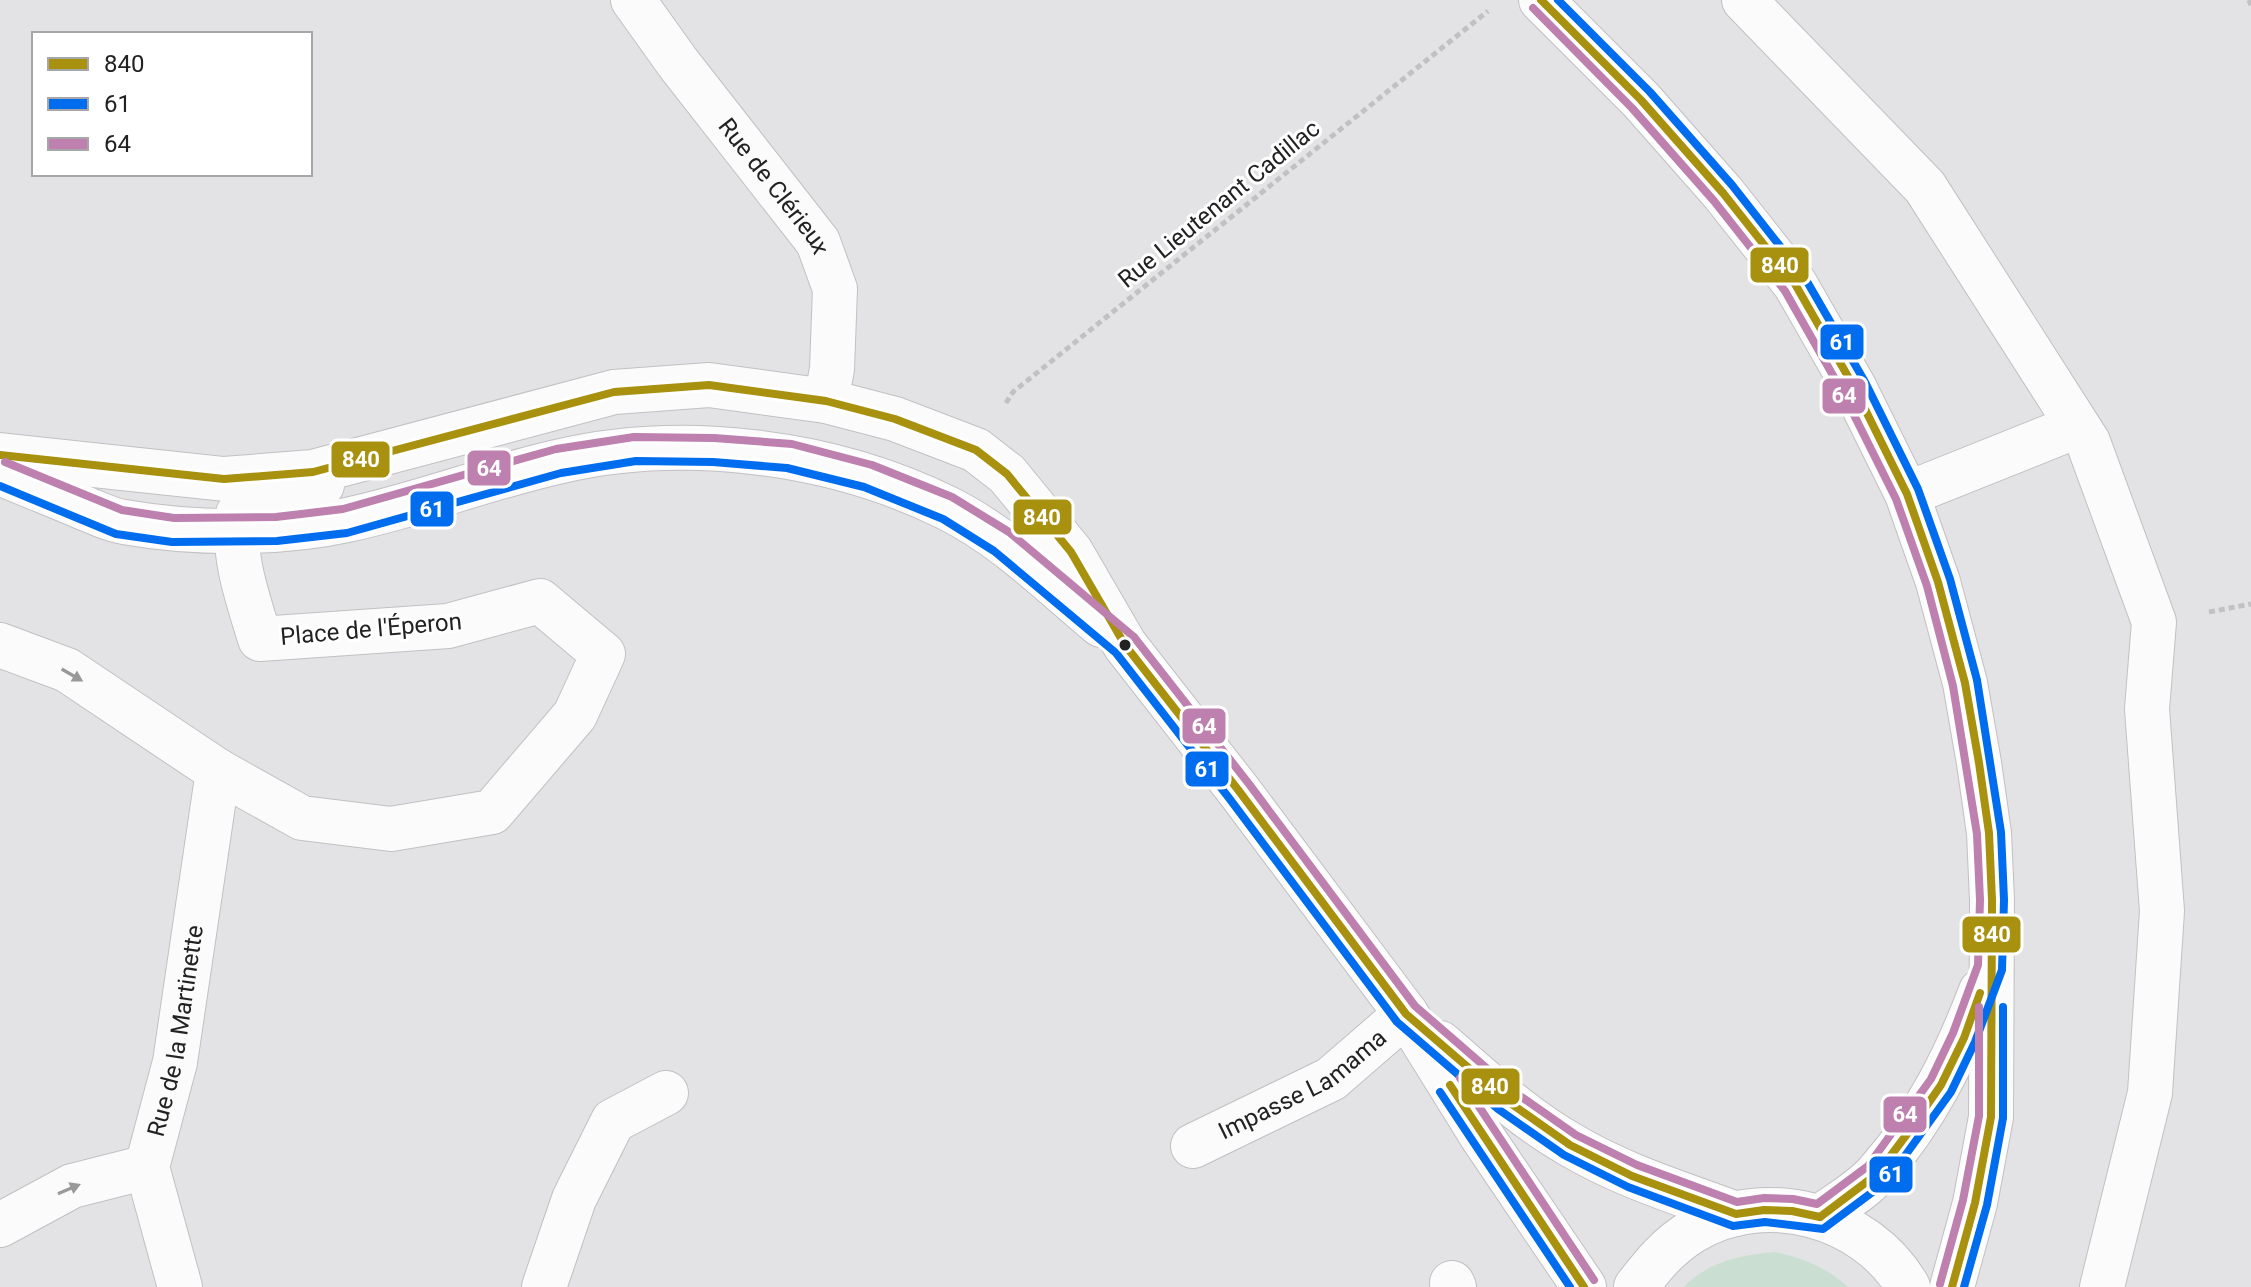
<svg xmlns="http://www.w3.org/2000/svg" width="2251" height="1287" font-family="Roboto,sans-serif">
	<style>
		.green { fill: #cadfd1 }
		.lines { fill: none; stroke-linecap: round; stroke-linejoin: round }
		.minor-casing { stroke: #c1c1c3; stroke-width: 46 }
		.major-casing { stroke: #c1c1c3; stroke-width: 46 }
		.path { stroke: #c1c1c3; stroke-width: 5; stroke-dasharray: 6 4; stroke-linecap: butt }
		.minor { stroke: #fbfbfb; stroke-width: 44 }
		.major { stroke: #fbfbfb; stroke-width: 44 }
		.bus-1-casing { stroke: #fff; stroke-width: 14 }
		.bus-2-casing { stroke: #fff; stroke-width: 14 }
		.bus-3-casing { stroke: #fff; stroke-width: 14 }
		.bus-1 { stroke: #a7910f; stroke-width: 8 }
		.bus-2 { stroke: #006def; stroke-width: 8 }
		.bus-3 { stroke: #bd80af; stroke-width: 8 }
		.oneway { fill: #99999a }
		.bus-dot { fill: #222223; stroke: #fff; stroke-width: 3 }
		.labels { text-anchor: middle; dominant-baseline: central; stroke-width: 6; stroke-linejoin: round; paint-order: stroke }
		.street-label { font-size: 24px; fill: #222223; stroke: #fff }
		.line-badge { stroke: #fff; stroke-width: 3 }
		.badge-label { font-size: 22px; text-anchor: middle; font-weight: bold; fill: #fff }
	</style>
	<rect width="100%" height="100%" fill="#e3e3e6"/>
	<!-- green -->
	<path class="green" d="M1775 1252C1804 1258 1826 1267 1848 1287H1684C1709 1261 1741 1255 1775 1252Z"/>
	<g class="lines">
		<!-- minor casing -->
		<g class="minor-casing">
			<g id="minor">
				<path id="s1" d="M633 0 678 63 818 242 835 289 832 369 826 401"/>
				<polyline points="1744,0 1925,187 2088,442 2154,622 2147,709 2162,911 2150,1093 2102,1287"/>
				<polyline points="1907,494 2077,426"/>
				<path d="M0 645 67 670 218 771 302 818 391 829 492 812 575 715 603 654 540 601 448 626 260 639C248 599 232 556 238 514L264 497 322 485"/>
				<path id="s2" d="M1193 1146 1331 1079 1406 1014"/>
				<polyline points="0,1225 72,1186 147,1167"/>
				<polyline points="1452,1283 1454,1287"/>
				<path id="s3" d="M180 1287 147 1167 175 1062 218 771"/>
				<polyline points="544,1287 574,1199 613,1121 666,1093"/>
			</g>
		</g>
		<!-- major casing -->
		<g class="major-casing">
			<g id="major">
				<polyline points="1541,0 1641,100 1723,193 1795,284 1854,387 1907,494 1938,582 1965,683 1979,763 1989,833 1992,900 1991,1117 1975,1203 1952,1287"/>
				<polyline points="0,455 224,479 313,472 614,392 709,385 826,401 895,419 976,450 1007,474 1071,552 1125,645 1239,791 1406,1014 1481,1135 1584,1287"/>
				<path d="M0 473C28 485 56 496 84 508 97 513 110 520 124 522 192 534 279 535 347 520 418 505 486 478 557 462 682 432 832 451 947 508 1004 536 1052 584 1101 625"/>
				<path d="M1440 1043C1482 1079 1523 1118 1571 1145 1623 1176 1680 1193 1736 1214"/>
				<path d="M1820 1217C1839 1203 1863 1190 1878 1172 1925 1119 1956 1057 1981 991"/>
				<path d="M1636 1287C1653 1265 1668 1246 1693 1231 1764 1187 1867 1215 1908 1287"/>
			</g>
		</g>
		<!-- path -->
		<g class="path">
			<polyline points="2249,0 2251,5"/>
			<polyline points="1006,403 1013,392 1488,11"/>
			<polyline points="2209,612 2251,604"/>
		</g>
		<!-- minor -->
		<use href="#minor" class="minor"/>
		<!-- major -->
		<use href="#major" class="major"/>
		<!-- bus-1 casing -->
		<g class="bus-1-casing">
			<g id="bus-1">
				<polyline points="1541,0 1641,100 1723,193 1795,284 1854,387 1907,494 1938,582 1965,683 1979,763 1989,833 1992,900 1991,1117 1975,1203 1952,1287"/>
				<polyline points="0,455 224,479 313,472 614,392 709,385 826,401 895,419 976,450 1007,474 1071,552 1125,645 1239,791 1406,1014 1506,1100 1570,1145 1632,1176 1736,1214 1764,1210 1792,1211 1820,1217"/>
				<polyline points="1450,1085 1584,1287"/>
				<polyline points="1820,1217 1877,1174 1907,1134 1941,1085 1964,1038 1980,993"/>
			</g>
		</g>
		<!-- bus-2 casing -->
		<g class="bus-2-casing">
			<g id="bus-2">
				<polyline points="0,486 116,534 172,542 277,541 347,533 561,473 636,461 713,462 787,468 864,487 943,519 994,551 1116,653 1229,798 1397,1022 1498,1109 1564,1155 1628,1187 1733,1226 1765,1222 1823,1229 1886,1182 1951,1092 1975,1042 2002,970 2004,900 2001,832 1977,680 1950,579 1918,489 1865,382 1805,278 1732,185 1650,92 1558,0"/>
				<polyline points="1440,1092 1570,1287"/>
				<polyline points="1964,1287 1987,1205 2003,1118 2003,1007"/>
			</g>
		</g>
		<!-- bus-3 casing -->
		<g class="bus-3-casing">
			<g id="bus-3">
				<polyline points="5,462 122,510 174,518 276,517 343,509 556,449 634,437 714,438 792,444 872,465 952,497 1009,532 1134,637 1249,784 1415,1006 1513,1091 1576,1135 1637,1165 1737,1202 1764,1198 1793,1199 1817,1204 1868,1166 1931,1079 1953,1033 1978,965 1980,900 1977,834 1953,686 1927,586 1896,499 1843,393 1785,291 1714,201 1632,108 1533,8"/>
				<polyline points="1460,1078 1594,1280"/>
				<polyline points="1940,1284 1963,1200 1979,1116 1979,1007"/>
			</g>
		</g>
		<!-- bus-1 -->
		<use href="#bus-1" class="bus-1"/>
		<!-- bus-2 -->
		<use href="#bus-2" class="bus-2"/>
		<!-- bus-3 -->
		<use href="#bus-3" class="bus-3"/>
	</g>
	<!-- one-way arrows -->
	<defs><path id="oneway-solid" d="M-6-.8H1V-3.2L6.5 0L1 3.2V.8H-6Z" transform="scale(2)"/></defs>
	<g class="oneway">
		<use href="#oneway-solid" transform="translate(72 675) rotate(30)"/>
		<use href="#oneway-solid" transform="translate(69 1189) rotate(-23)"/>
	</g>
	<!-- markers -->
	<circle class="bus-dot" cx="1125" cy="645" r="7"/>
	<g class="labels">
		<!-- street labels -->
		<g class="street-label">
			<text stroke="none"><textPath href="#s1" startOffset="234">Rue de Clérieux</textPath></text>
			<text transform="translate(1219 204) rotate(-39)">Rue Lieutenant Cadillac</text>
			<text transform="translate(371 629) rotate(-5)">Place de l'Éperon</text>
			<text stroke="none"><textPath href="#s3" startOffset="264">Rue de la Martinette</textPath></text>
			<text stroke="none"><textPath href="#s2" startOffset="126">Impasse Lamama</textPath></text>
		</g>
	</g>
	<g class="line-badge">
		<rect x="1749" y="246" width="61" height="38" rx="8" fill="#a7910f"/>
		<rect x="1819" y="323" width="46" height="38" rx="8" fill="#006def"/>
		<rect x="1821" y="377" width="46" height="38" rx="8" fill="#bd80af"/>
		<rect x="330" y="440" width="61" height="39" rx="8" fill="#a7910f"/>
		<rect x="466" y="449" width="46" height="38" rx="8" fill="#bd80af"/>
		<rect x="409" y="490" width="46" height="38" rx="8" fill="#006def"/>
		<rect x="1012" y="498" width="61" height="38" rx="8" fill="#a7910f"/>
		<rect x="1181" y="707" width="46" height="38" rx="8" fill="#bd80af"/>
		<rect x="1184" y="750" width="46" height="38" rx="8" fill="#006def"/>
		<rect x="1961" y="915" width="61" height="39" rx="8" fill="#a7910f"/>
		<rect x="1460" y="1067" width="61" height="39" rx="8" fill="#a7910f"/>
		<rect x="1882" y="1095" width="46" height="39" rx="8" fill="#bd80af"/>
		<rect x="1868" y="1155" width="46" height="39" rx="8" fill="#006def"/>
	</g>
	<g class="badge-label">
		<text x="1780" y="273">840</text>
		<text x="1842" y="350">61</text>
		<text x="1844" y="403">64</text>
		<text x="361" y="467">840</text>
		<text x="489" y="476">64</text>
		<text x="432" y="517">61</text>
		<text x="1042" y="525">840</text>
		<text x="1204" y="734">64</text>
		<text x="1207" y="777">61</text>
		<text x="1992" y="942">840</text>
		<text x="1490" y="1094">840</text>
		<text x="1905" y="1122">64</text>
		<text x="1891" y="1182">61</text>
	</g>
	<!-- legend -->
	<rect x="32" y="32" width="280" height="144" fill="#ffffff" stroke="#a7a7a7" stroke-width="2"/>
	<rect x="48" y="58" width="40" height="12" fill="#a7910f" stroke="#a7a7a7" stroke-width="2"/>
	<text x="104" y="72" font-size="24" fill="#222223">840</text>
	<rect x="48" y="98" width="40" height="12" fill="#006def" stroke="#a7a7a7" stroke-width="2"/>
	<text x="104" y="112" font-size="24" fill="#222223">61</text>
	<rect x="48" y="138" width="40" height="12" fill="#bd80af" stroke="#a7a7a7" stroke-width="2"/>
	<text x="104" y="152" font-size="24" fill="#222223">64</text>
</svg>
